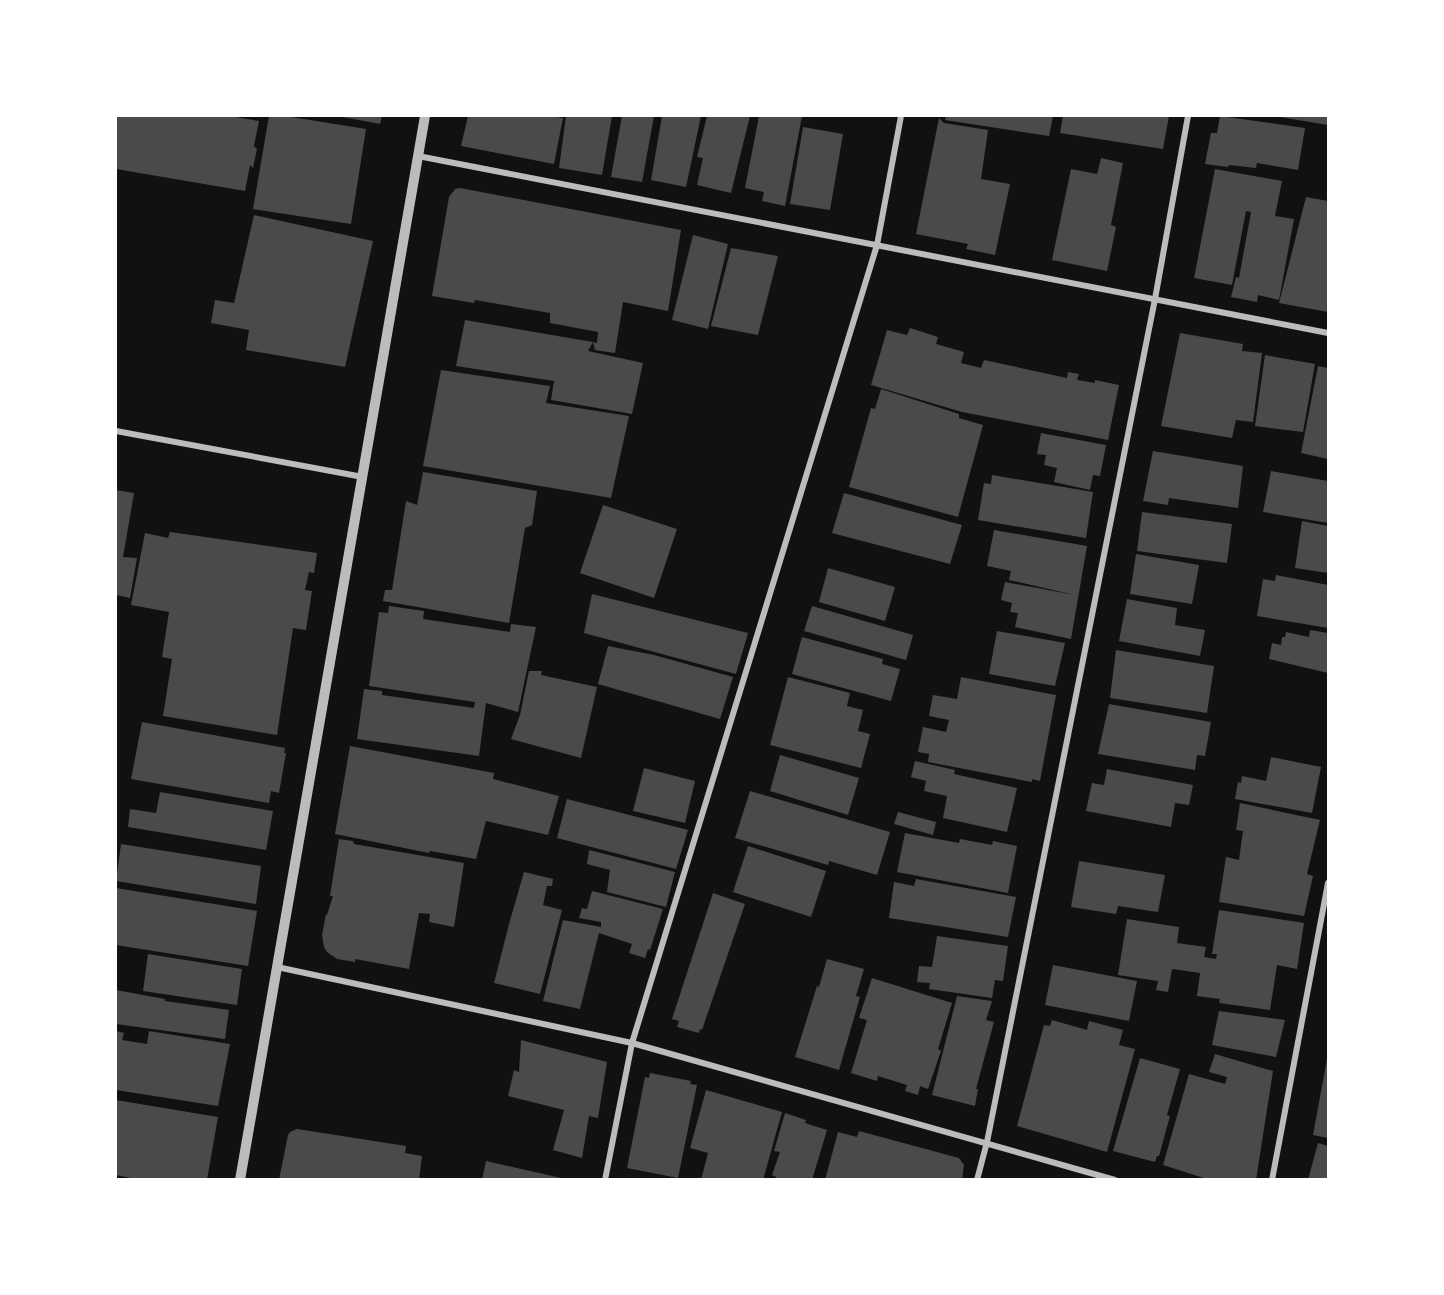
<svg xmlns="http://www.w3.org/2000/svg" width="1444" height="1295" font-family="'Nunito Sans',sans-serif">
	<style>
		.building { fill: #4a4a4a }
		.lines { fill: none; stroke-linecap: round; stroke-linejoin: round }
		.minor { stroke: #bcbcbc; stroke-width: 6 }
		.tertiary { stroke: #bcbcbc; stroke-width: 10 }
	</style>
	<rect width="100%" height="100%" fill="#111"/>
	<!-- building -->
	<g class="building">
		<polygon points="116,116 230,116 259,121 254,146 257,149 253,168 250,165 245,191 116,169"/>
		<polygon points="269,116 285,116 366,129 351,224 253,209"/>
		<polygon points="337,116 382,116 380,124"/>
		<polygon points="468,116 551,116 563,118 554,164 461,146"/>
		<polygon points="566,116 612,116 602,175 559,168"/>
		<polygon points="622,116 654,116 642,182 611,177"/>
		<polygon points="662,116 701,116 686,187 651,180"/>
		<polygon points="707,116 750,116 731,193 697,185 703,158 697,157"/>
		<polygon points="759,116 802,116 785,206 762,201 764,192 745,188"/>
		<polygon points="946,116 1053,116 1049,136 945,120"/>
		<polygon points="1063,116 1169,116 1163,149 1060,133"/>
		<polygon points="1220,116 1305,128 1298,170 1257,163 1256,168 1229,165 1228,167 1205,164 1211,133 1217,133"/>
		<polygon points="1280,116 1328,116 1328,125 1280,117"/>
		<polygon points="939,118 944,123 988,130 981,179 1010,184 995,255 966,249 968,244 916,234"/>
		<polygon points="803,127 843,134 830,210 790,204"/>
		<polygon points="1101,158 1123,163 1111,225 1116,227 1107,271 1052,260 1071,169 1097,174"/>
		<polygon points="1215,169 1282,181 1275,216 1294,219 1279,300 1258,295 1257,302 1231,297 1236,277 1239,278 1251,212 1246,211 1232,285 1194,278"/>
		<polygon points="460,188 681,230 668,311 623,302 615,353 595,350 593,342 597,343 598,332 550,323 550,313 475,300 474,303 432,296 449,197 455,189"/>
		<polygon points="1306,197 1328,201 1328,312 1279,303"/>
		<polygon points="254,215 373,241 345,367 246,350 249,330 211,323 215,300 234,303"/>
		<polygon points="693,235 728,244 708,329 672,320"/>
		<polygon points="731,248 778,256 758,335 711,326"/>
		<polygon points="465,320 593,342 588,351 643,363 632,414 551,400 554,381 456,366"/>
		<polygon points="910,328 938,337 936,344 964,352 961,363 981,368 984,360 1067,378 1068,372 1079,374 1077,380 1095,383 1095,380 1119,385 1108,440 962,412 871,385 887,330 907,335"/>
		<polygon points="1180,333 1243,344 1242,351 1262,353 1253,422 1236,420 1232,438 1161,426"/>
		<polygon points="1265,355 1315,364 1303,432 1255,426"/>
		<polygon points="1318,366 1328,368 1328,459 1301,453"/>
		<polygon points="441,370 550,386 546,403 629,416 611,498 423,466"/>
		<polygon points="881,389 959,414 959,418 983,425 958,517 849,487 871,408 875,409"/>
		<polygon points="1041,433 1106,445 1100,476 1093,475 1090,490 1054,482 1057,468 1044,465 1046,455 1037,454"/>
		<polygon points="1153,451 1243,466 1238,508 1169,498 1168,505 1143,501"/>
		<polygon points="1271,471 1328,481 1328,523 1263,512"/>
		<polygon points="423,472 537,491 532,525 525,528 509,623 383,601 385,590 392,590 406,501 417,505"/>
		<polygon points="992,475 1093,492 1086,538 978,520 984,483 991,484"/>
		<polygon points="116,490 134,493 123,557 137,558 130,598 116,595"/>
		<polygon points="844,493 962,525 950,564 832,533"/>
		<polygon points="603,505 677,529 654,598 580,573"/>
		<polygon points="1142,512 1232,524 1227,563 1137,551"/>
		<polygon points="1302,521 1328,526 1328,573 1295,568"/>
		<polygon points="994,530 1087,546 1071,639 1015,627 1018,613 1010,612 1012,603 1001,600 1005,582 1075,595 1009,580 1011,571 987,566"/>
		<polygon points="170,532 317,553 314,573 309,572 305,590 312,591 306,630 293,628 277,735 163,716 172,659 162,657 169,612 131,605 145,533 168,538"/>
		<polygon points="1136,554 1199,565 1192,604 1130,594"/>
		<polygon points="828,568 895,587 885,621 819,602"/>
		<polygon points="1276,575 1328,585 1328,628 1257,616 1263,579 1275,581"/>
		<polygon points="592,594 748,633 736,674 584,633"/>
		<polygon points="1127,599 1177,608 1175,625 1205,630 1200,656 1119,641"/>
		<polygon points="389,606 424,611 423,619 510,632 511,624 536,627 518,712 486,703 479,756 357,739 364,689 382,691 382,695 474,708 475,702 369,686 379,612 388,613"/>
		<polygon points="812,606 913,635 906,660 804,631"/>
		<polygon points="1310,630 1328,633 1328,673 1269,659 1272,643 1281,645 1282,637 1285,637 1286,632 1309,637"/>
		<polygon points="997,631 1065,643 1055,686 989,674"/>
		<polygon points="802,637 883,659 882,664 900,669 891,701 792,674"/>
		<polygon points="608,646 654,655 733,677 720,719 598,684"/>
		<polygon points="1116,650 1214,666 1207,713 1110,698"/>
		<polygon points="529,671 542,671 541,675 597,687 581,758 511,739 520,715"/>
		<polygon points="788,677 850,693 847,706 863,710 858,731 870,734 861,768 770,745"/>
		<polygon points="961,677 1056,695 1040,781 1032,779 1032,782 928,762 929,754 918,752 923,727 946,732 949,720 929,716 933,695 957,699"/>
		<polygon points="1109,704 1211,722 1205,756 1197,755 1195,770 1098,754"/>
		<polygon points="142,722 285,748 284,753 286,753 279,793 271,791 269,803 131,779"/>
		<polygon points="350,746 494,773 493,779 559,796 548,835 486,821 476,859 430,851 429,853 335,834"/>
		<polygon points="780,755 859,778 848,815 770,791"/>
		<polygon points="1271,757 1321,767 1312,813 1235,799 1238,782 1241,783 1242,776 1266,781"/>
		<polygon points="915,761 955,770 954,774 1017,788 1007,832 943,818 947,796 924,791 926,781 911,777"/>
		<polygon points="644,768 695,781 685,823 633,811"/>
		<polygon points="1107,769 1193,785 1189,805 1175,803 1171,827 1086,811 1092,783 1104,785"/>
		<polygon points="750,791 890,832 877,875 829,861 828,865 735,838"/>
		<polygon points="160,792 273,811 266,850 128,827 130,809 156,813"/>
		<polygon points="567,799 688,830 676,869 557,838"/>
		<polygon points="1240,803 1320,820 1307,874 1313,876 1304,916 1219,902 1226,857 1239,860 1243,831 1236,830"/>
		<polygon points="898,812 936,822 933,835 894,824"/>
		<polygon points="905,833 959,843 960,839 992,845 993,841 1017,846 1008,893 897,872"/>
		<polygon points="339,839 353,841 354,844 464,863 454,927 429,922 430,914 419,913 409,969 355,959 355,962 337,959 327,952 324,947 322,935 326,914 327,915 333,896 330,896"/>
		<polygon points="121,844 261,866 256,904 116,881"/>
		<polygon points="748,846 826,871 811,917 733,892"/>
		<polygon points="589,850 675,872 666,907 607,892 610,870 587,864"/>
		<polygon points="1079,861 1165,875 1158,912 1118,906 1116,914 1071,907"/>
		<polygon points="524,872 553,879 552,886 547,886 543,905 562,910 540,994 494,983 509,924"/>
		<polygon points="916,879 1016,897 1008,937 889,918 894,882 914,886"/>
		<polygon points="116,888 257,911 248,966 116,945"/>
		<polygon points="592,891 663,909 650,950 648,949 645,958 629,953 632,944 599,933 580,1009 543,1001 563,920 601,927 601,922 579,918 582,908 587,909"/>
		<polygon points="713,893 745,904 702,1030 700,1029 699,1033 677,1027 679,1021 672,1019"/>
		<polygon points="1219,910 1304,923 1297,969 1277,965 1270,1010 1219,1003 1220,999 1197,996 1200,973 1172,969 1168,992 1156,990 1158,981 1118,975 1127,919 1179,927 1177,943 1206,947 1204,957 1216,959 1217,954 1212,954"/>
		<polygon points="937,936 1008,946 1003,981 995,980 992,998 929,989 930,983 917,982 919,966 932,967"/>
		<polygon points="148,954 242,969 237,1005 143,991"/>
		<polygon points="827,959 864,969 856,996 860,997 839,1070 795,1057 817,986 819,987"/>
		<polygon points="1053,965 1137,981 1129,1021 1045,1005"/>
		<polygon points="872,978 952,1003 938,1049 941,1051 928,1089 920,1086 918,1095 905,1091 907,1085 878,1076 877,1081 851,1073 867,1020 859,1018"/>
		<polygon points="116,990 165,999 165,1001 229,1010 225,1039 116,1024"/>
		<polygon points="957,996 992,1001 986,1020 994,1022 976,1089 978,1089 975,1106 932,1095"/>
		<polygon points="1219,1011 1285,1020 1276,1057 1212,1045"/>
		<polygon points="1052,1020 1087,1030 1089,1021 1123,1030 1119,1045 1135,1049 1107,1152 1017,1126 1044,1025 1050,1026"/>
		<polygon points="116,1031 124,1033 122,1040 147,1044 149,1031 230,1044 218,1106 116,1090"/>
		<polygon points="521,1040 607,1062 598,1118 589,1116 582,1158 553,1150 564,1110 508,1096 514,1070 519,1072"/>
		<polygon points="1215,1054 1273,1071 1256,1180 1210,1180 1163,1165 1189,1074 1225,1084 1227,1077 1209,1072"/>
		<polygon points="1140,1058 1180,1069 1167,1115 1170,1116 1159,1156 1157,1156 1155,1162 1113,1151"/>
		<polygon points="1327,1059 1328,1059 1328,1138 1313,1135"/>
		<polygon points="650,1073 691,1081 690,1084 697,1085 678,1178 627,1168 645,1077 649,1078"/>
		<polygon points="706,1090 782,1112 763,1180 701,1180 708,1153 690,1148"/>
		<polygon points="116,1100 218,1117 207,1180 140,1180 116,1175"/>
		<polygon points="785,1113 806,1120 805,1123 827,1130 812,1180 775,1180 776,1177 772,1175 780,1152 774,1151"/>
		<polygon points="297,1129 406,1146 405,1153 422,1156 419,1180 279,1180 288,1135 290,1132"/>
		<polygon points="859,1131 959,1158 964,1165 962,1180 825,1180 838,1132 857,1137"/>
		<polygon points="1318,1143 1328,1146 1328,1180 1308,1180"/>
		<polygon points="486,1161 566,1179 566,1180 482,1180"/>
	</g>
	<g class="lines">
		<!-- minor -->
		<g class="minor">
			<polyline points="418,156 1328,333"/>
			<polyline points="116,431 363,477"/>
			<polyline points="277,967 632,1043 1115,1180"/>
			<polyline points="605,1180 632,1043 877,245 901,116"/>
			<polyline points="977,1180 987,1142 1155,299 1188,116"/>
			<polyline points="1272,1180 1328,883"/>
		</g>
		<!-- tertiary -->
		<polyline class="tertiary" points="240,1180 425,116"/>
	</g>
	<!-- border -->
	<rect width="1444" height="1295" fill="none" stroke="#ffffff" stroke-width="234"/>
</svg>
